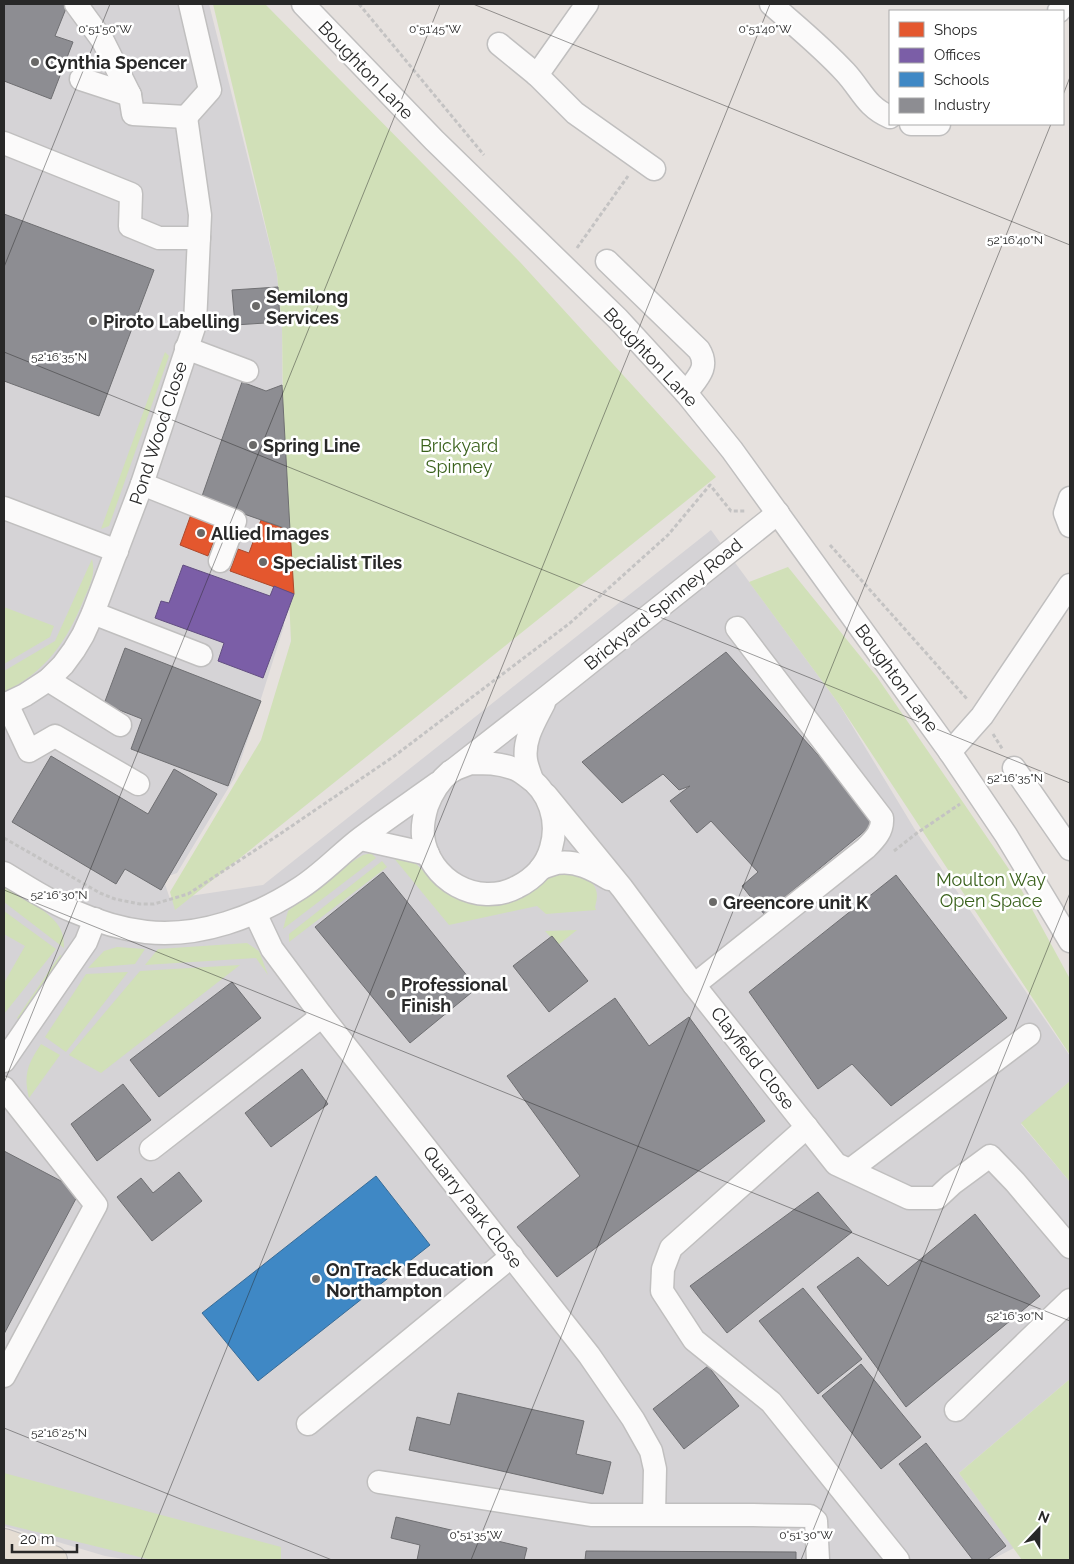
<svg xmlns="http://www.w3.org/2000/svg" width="1074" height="1564" font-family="Raleway,sans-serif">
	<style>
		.industrial { fill: #d5d3d6 }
		.green { fill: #d1e0b8 }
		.shops { fill: #e4572e; stroke: #ac492c }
		.offices { fill: #7b5ea7; stroke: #624e81 }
		.schools { fill: #3f88c5; stroke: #386b96 }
		.industry { fill: #8d8d92; stroke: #6f6f72 }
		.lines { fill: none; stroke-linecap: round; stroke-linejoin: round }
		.minor-casing { stroke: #c0bfbf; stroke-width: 25 }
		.major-casing { stroke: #bfbdbc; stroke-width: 30 }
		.path { stroke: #c4c3c3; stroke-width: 3; stroke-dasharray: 4 2.5; stroke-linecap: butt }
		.minor { stroke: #fbfafa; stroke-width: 22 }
		.major { stroke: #e5ddd3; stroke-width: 28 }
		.ticks { fill: none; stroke: #282828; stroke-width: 1; stroke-opacity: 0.45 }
		.poi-dot { fill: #6a6968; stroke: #fff; stroke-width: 2 }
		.labels { text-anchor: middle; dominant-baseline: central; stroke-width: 5; stroke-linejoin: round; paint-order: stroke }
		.poi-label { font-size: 18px; font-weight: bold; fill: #282828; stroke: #fff; text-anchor: start }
		.street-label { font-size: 18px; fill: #282828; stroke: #fff }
		.park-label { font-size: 18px; fill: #3a611c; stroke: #fff }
		.ticks-label { font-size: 12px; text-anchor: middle; fill: #282828; stroke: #fff; stroke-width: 5; stroke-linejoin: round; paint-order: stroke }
	</style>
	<rect width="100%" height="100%" fill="#e6e1de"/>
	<!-- industrial -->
	<polygon class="industrial" points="4,4 209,4 277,274 282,326 284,626 253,724 235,777 177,873 163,878 170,899 263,885 711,530 839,704 917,833 1070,1056 1070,1081 1021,1124 1070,1182 1070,1379 959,1473 1014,1548 991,1560 130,1560 105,1556 4,1526"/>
	<!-- green -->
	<g class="green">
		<polygon points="213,4 265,4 520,262 716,477 175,910 170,892 261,740 291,641 284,488 282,326 277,274"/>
		<polygon points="165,352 169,356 109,526 101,529"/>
		<path d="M92 559C96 574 90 585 84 599 67 641 46 672 4 692V671L55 641Z"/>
		<polygon points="788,567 877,677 1015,878 1070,979 1070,1055 839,704 749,582"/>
		<polygon points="4,607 54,626 50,637 4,664"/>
		<polygon points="371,853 376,858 283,929 288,911 347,865 363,855"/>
		<path d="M393 857 413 861 444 891 466 901 548 871 583 873C595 886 600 889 595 907L596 910 546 914 537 906 449 925Z"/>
		<polygon points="382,861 387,867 289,942 289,934"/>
		<path d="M4 886C21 897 47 909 58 925 63 932 64 940 64 948L4 902Z"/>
		<polygon points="4,911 56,949 4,1014 4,983 25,946 4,934"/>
		<polygon points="577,930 558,945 545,931"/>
		<polygon points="247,943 259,951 268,975 256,958 145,965 158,949"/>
		<polygon points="117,947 145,949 135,964 88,968 104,951"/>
		<polygon points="60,955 63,957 21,1021 17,1018"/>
		<polygon points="240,965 101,1073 69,1055 140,971"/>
		<polygon points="128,972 66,1052 45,1037 86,974"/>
		<path d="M41 1044 60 1055 29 1098C23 1074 28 1064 41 1044Z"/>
		<polygon points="1070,1081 1070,1182 1021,1123"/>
		<polygon points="1070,1379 1070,1560 1022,1560 959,1473"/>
		<polygon points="4,1473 281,1547 281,1560 152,1560 4,1524"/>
	</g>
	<!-- shops -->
	<g class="shops">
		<polygon points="193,509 222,520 208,556 180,545"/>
		<polygon points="261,520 290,530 294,594 230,571 238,549 249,553"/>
	</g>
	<!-- offices -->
	<polygon class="offices" points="183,565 270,596 274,586 294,594 263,678 218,661 224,643 155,618 161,601 169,603"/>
	<!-- schools -->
	<polygon class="schools" points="376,1176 430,1245 258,1381 202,1313"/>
	<!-- industry -->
	<g class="industry">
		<polygon points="4,4 61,4 67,6 55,36 73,42 51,99 4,81"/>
		<polygon points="4,214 154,270 99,416 4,381"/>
		<polygon points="278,287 280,322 235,325 232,290"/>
		<polygon points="242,382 266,391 282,385 290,530 201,499"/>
		<polygon points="125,648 261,701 228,786 131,749 142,719 104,704"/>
		<polygon points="726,652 877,821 764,914 742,886 758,872 711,821 697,833 670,801 690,786 679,790 663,774 622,803 582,762"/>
		<polygon points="51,756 148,814 174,769 217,794 161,890 125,869 116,884 12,822"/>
		<polygon points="383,872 477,988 410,1043 315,927"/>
		<polygon points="896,875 1007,1018 891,1106 852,1064 818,1089 749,992"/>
		<polygon points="552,936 588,981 549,1012 513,966"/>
		<polygon points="232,982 261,1018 159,1097 130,1060"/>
		<polygon points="615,998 649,1046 689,1017 765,1121 557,1277 517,1227 580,1176 507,1076"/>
		<polygon points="302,1069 328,1104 271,1147 245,1113"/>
		<polygon points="123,1084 151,1120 97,1161 71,1124"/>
		<polygon points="4,1151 80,1191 4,1334"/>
		<polygon points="179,1172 202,1201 152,1241 117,1197 141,1178 153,1193"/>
		<polygon points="818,1192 852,1232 727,1333 690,1286"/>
		<polygon points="975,1214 1040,1296 906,1407 817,1287 858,1257 888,1286"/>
		<polygon points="803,1288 862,1359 818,1394 759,1321"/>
		<polygon points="861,1364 921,1437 881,1469 822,1396"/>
		<polygon points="708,1366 739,1406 684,1449 653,1409"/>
		<polygon points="458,1393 584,1421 576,1454 611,1462 603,1494 409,1450 417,1417 450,1425"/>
		<polygon points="926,1443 1006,1546 987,1560 973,1560 899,1464"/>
		<polygon points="396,1517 527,1548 524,1560 417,1560 420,1545 391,1538"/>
		<polygon points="586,1551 796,1552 796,1560 585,1560"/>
	</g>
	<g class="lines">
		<!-- minor casing -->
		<g class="minor-casing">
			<g id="minor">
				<polyline points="76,4 103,41 130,95 133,114 186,117"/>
				<polyline points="303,4 434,140 618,319 686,393 732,450 950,752 1006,835 1070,941"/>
				<path d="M771 4C796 26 822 47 845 72 861 89 866 107 890 117"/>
				<polyline points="1059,11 1065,4"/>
				<polyline points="499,44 537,75 575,113 654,169"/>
				<polyline points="537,75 587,4"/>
				<polyline points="81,79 130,95"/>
				<polyline points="186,117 210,90 190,4"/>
				<polyline points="911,124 939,124"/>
				<polyline points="4,143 131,194 130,226 159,238 199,238"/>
				<path d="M607 261 699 350C710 368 697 378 686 393"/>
				<polyline points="186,348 247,371"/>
				<polyline points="142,484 235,521 220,561"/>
				<polyline points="1070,498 1065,513 1070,526"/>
				<polyline points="4,508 117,551"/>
				<polyline points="93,613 201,655"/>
				<polyline points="48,680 120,725"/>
				<polyline points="7,704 29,751 55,736 138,784"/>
				<polyline points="4,705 25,695 48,680 63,665 74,650 83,635 93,613 142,484 195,324 200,215 186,117"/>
				<polyline points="950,752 982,716 1070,585"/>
				<path d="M471 763C486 763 498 763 512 768 517 769 521 772 525 775 550 791 559 821 551 848 546 866 533 879 517 887 478 908 428 880 423 836 422 826 424 816 427 806 432 793 439 781 450 772 456 768 464 766 471 763Z"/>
				<polyline points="1014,768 1070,849"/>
				<polyline points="452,771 548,696 778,513"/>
				<path d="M532 780C530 773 527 767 526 760 523 739 535 721 544 703"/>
				<polyline points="546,795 622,888 694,985 836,1164 909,1198 937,1198 952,1184 990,1156 1015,1182 1070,1247"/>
				<polyline points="361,839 428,854"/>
				<path d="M541 868C546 867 552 864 557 863 576 860 593 869 609 879"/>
				<path d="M4 873C26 886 49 902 73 911 96 921 121 929 146 932 199 938 256 917 300 888 322 874 340 854 361 838 386 819 413 801 438 783"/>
				<polyline points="255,913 272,949 322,1016 589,1355 633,1419 651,1451 655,1469 654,1514"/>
				<path d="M694 985 866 848C875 839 883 831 882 818L737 628"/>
				<polyline points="4,1061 86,942 95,919"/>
				<polyline points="4,1088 96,1205 4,1376"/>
				<polyline points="807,1127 671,1248 663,1269 662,1291 694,1340 771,1402 898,1560"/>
				<polyline points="151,1149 322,1016"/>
				<polyline points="850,1170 1029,1035"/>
				<polyline points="956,1410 1070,1300"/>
				<polyline points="308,1424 512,1256"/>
				<polyline points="379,1482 591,1515 753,1515 810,1516 816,1521 818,1560"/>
			</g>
		</g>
		<!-- major casing -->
		<g class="major-casing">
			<polyline id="major" points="4,1543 53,1560"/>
		</g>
		<!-- path -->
		<g class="path">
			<polyline points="359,4 484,155"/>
			<polyline points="577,248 628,176"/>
			<polyline points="830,545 967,699"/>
			<polyline points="993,734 1003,750"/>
			<polyline points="4,838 100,893 115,899 140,904 154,904 188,894 280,834 393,757 570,623 668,535 710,485 731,511 745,511"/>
			<polyline points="894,851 917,833 960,804"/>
		</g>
		<!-- minor -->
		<use href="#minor" class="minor"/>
		<!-- major -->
		<use href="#major" class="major"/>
	</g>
	<!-- ticks -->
	<path class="ticks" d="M473 4 1070 245M1063 95 1070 77M4 267 110 4M4 352 1070 783M4 890 1070 1321M4 1083 440 4M4 1428 332 1560M141 1560 770 4M471 1560 1051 124M801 1560 1070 893"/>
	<!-- markers -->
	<g class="poi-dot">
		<circle cx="35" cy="62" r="5"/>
		<circle cx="256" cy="306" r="5"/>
		<circle cx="93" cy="321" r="5"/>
		<circle cx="253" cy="445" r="5"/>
		<circle cx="201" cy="533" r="5"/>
		<circle cx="263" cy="562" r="5"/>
		<circle cx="713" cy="902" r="5"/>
		<circle cx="391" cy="994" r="5"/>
		<circle cx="316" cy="1279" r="5"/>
	</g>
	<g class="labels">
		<!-- poi labels -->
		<g class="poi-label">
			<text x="45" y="62">Cynthia Spencer</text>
			<text x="266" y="296">Semilong<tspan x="266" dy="21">Services</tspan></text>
			<text x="103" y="321">Piroto Labelling</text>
			<text x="263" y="445">Spring Line</text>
			<text x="211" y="533">Allied Images</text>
			<text x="273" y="562">Specialist Tiles</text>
			<text x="723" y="902">Greencore unit K</text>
			<text x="401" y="984">Professional<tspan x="401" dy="21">Finish</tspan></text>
			<text x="326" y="1269">On Track Education<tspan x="326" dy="21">Northampton</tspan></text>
		</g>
		<!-- street labels -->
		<g class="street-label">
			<text transform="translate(366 70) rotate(46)">Boughton Lane</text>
			<text transform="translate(651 357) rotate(47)">Boughton Lane</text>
			<text transform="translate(158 433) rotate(-72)">Pond Wood Close</text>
			<text transform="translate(663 604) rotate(-39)">Brickyard Spinney Road</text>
			<text transform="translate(897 678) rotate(54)">Boughton Lane</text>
			<text transform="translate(753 1058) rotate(52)">Clayfield Close</text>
			<text transform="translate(473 1207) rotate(52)">Quarry Park Close</text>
		</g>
		<!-- park labels -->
		<g class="park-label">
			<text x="459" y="445">Brickyard<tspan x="459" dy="21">Spinney</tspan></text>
			<text x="991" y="879">Moulton Way<tspan x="991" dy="21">Open Space</tspan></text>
		</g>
	</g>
	<g class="ticks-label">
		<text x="105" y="33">0°51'50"W</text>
		<text x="435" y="33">0°51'45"W</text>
		<text x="765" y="33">0°51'40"W</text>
		<text x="1015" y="244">52°16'40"N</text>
		<text x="59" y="361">52°16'35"N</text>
		<text x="1015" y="782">52°16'35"N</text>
		<text x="59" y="899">52°16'30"N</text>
		<text x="1015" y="1320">52°16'30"N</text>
		<text x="59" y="1437">52°16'25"N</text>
		<text x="476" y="1539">0°51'35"W</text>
		<text x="806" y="1539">0°51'30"W</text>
	</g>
	<!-- border -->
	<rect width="1074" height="1564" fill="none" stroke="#282828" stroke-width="10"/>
	<!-- legend -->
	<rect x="889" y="10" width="175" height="115" fill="#ffffff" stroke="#a9a9a9"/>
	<rect x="899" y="22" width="25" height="15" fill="#e4572e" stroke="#a9a9a9"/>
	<text x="934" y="35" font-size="15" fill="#282828">Shops</text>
	<rect x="899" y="48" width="25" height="15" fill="#7b5ea7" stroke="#a9a9a9"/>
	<text x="934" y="60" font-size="15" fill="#282828">Offices</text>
	<rect x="899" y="72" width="25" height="15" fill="#3f88c5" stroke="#a9a9a9"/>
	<text x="934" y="85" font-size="15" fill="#282828">Schools</text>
	<rect x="899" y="98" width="25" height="15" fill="#8d8d92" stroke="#a9a9a9"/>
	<text x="934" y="110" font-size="15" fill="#282828">Industry</text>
	<!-- north arrow -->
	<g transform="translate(1039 1529) rotate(22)" stroke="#ffffff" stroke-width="4" paint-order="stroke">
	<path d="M0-4L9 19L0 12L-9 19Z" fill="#282828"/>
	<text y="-8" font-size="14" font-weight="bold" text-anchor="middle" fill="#282828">N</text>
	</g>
	<!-- scale -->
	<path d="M12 1544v8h65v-8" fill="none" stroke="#282828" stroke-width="2.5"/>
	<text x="20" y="1544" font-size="15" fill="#282828" stroke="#ffffff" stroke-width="4" paint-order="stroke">20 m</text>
</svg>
